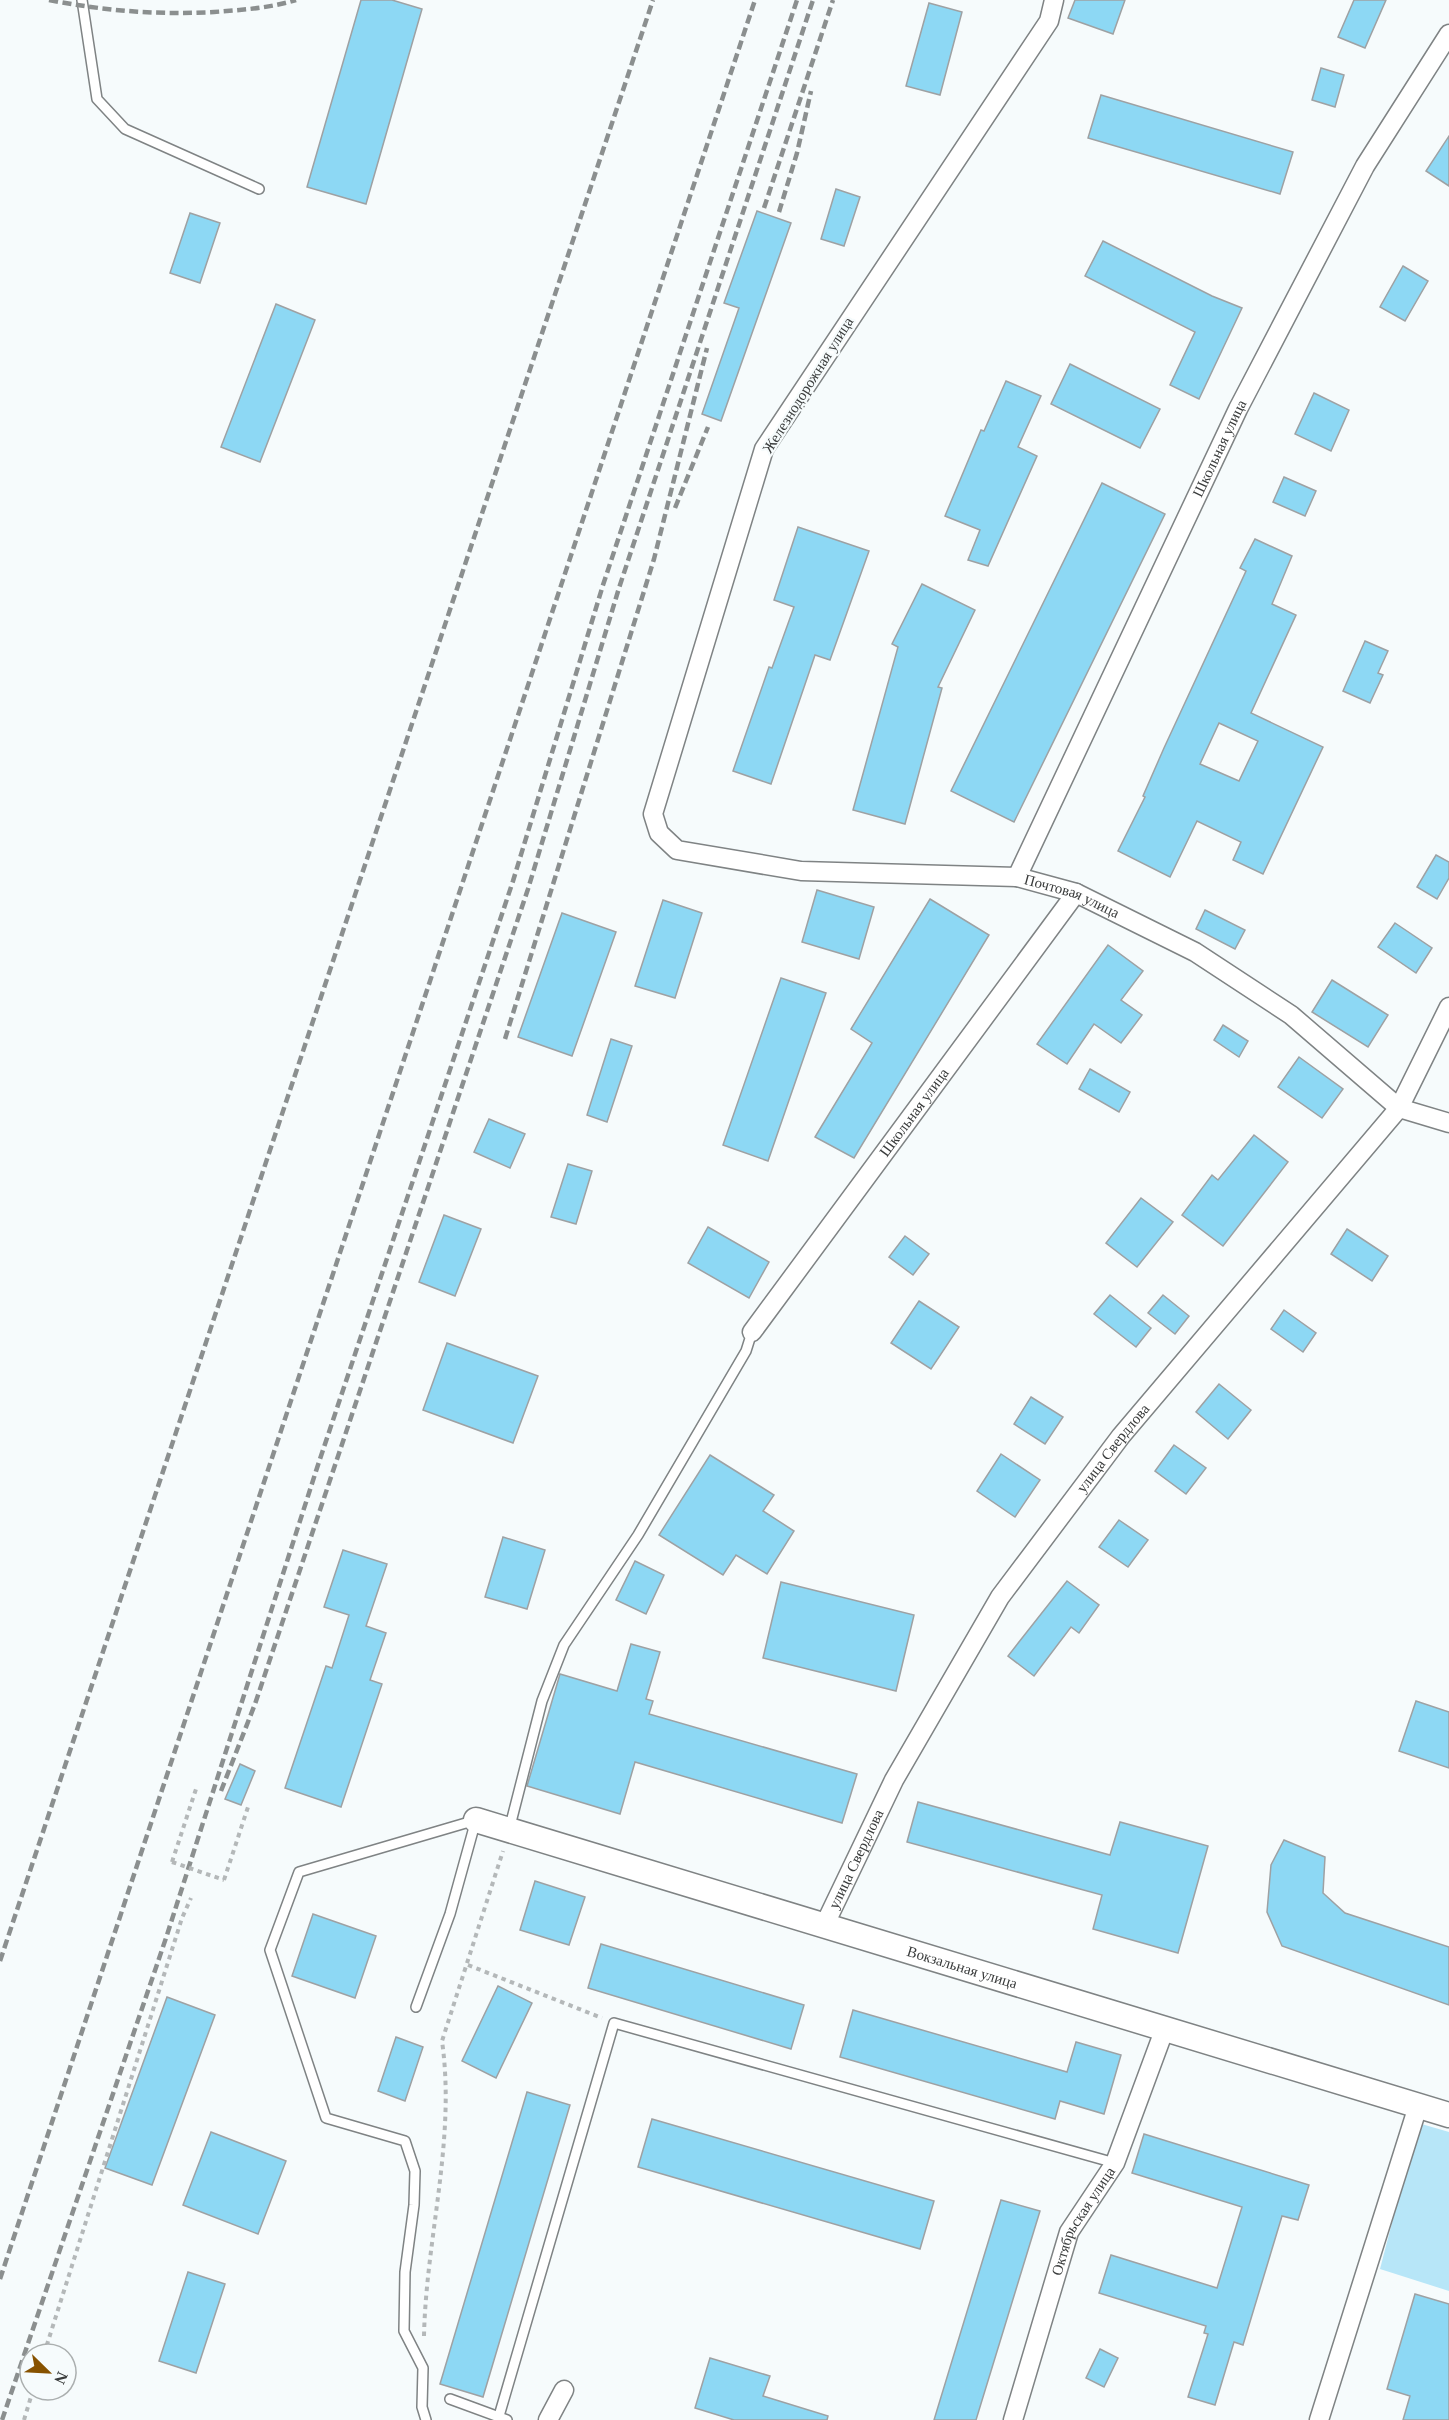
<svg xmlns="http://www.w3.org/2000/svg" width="1449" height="2420" font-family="Georgia,serif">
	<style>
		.green { fill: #b7e6f8 }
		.building { fill: #8dd8f4; stroke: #9ea1a3; stroke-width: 1.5; fill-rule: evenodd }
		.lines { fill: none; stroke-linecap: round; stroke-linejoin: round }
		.lane-casing { stroke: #7f8384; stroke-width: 12 }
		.street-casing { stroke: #7f8384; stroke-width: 21 }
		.secondary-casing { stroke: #7f8384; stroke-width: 27 }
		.path { stroke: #b4b8b9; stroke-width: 4; stroke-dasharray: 4.5 4.5; stroke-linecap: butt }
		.lane { stroke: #fff; stroke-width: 9 }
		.street { stroke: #fff; stroke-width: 18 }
		.secondary { stroke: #fff; stroke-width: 24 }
		.rail { stroke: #8b8f8f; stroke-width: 4.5; stroke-dasharray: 9 4.5; stroke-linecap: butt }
		.path-bridge { stroke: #b4b8b9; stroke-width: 4; stroke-dasharray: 4.5 4.5; stroke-linecap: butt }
		.labels { text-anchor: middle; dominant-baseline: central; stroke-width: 4.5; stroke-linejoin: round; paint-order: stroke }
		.street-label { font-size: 15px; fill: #3a3c3c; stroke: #f6fbfc }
	</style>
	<rect width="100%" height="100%" fill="#f6fbfc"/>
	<!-- green -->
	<polygon class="green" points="1418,2123 1449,2132 1449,2291 1380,2269"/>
	<!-- building -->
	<g class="building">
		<polygon points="361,0 392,0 422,9 366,204 307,187"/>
		<polygon points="1075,0 1125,0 1113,34 1068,18"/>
		<polygon points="1354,0 1386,0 1365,48 1338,37"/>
		<polygon points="929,3 962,12 940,95 906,86"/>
		<polygon points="1321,68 1344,75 1335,107 1312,100"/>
		<polygon points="1101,95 1293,152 1280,194 1088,138"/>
		<polygon points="1449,136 1449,186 1426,171"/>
		<polygon points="836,189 860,197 844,246 821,239"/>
		<polygon points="757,211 791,223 721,421 702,414 739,308 724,303"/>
		<polygon points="190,213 220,223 200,283 170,273"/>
		<polygon points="1103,241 1212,296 1242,308 1199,399 1170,385 1195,332 1085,276"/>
		<polygon points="1403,266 1428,281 1405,321 1380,307"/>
		<polygon points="276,304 315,320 260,462 221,447"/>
		<polygon points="1070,364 1160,409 1140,448 1051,404"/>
		<polygon points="1006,381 1041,396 1018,447 1037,456 988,566 968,560 980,530 945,516 981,430 984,431"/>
		<polygon points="1314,393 1349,410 1331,451 1295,434"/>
		<polygon points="1284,477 1316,491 1305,516 1273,502"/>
		<polygon points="1102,483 1165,514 1014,822 951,791"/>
		<polygon points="798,527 869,551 830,660 815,655 771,784 733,771 769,667 772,668 794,607 774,600"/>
		<path d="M1255 539 1292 556 1272 604 1296 615 1251 713 1323 747 1263 874 1233 860 1241 842 1197 821 1170 877 1118 851 1145 797 1143 796 1164 748 1246 571 1240 568ZM1219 723 1258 741 1239 781 1200 764Z"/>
		<polygon points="922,584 975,610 938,687 942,688 905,824 853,810 898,647 892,644"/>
		<polygon points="1365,641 1388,651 1378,673 1383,675 1370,703 1343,691"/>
		<polygon points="1436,855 1449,862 1449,878 1437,899 1417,887"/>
		<polygon points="817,890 874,907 859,959 802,942"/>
		<polygon points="930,899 989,935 854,1158 815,1137 872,1043 851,1029"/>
		<polygon points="663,900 702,913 675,998 635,986"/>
		<polygon points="1205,910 1245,930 1235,949 1196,929"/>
		<polygon points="562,913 616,932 572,1056 518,1037"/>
		<polygon points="1395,923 1432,948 1416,973 1378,947"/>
		<polygon points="1108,945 1143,971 1121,1000 1142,1015 1121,1043 1094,1024 1067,1064 1037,1044"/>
		<polygon points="781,978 826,993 768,1161 723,1145"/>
		<polygon points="1332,980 1388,1015 1368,1047 1312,1012"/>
		<polygon points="1223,1025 1248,1041 1239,1057 1214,1040"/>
		<polygon points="611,1039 632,1046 607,1122 587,1115"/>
		<polygon points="1299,1057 1343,1089 1322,1118 1278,1087"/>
		<polygon points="1090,1069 1130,1092 1119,1112 1079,1089"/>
		<polygon points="489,1119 525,1134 510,1168 474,1152"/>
		<polygon points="1254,1135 1288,1162 1223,1246 1182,1215 1212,1175 1218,1180"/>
		<polygon points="568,1164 592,1171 576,1224 551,1217"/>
		<polygon points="1141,1198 1173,1222 1137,1267 1106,1243"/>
		<polygon points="444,1215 481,1229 455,1296 419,1282"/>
		<polygon points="708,1227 769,1262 749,1298 688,1263"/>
		<polygon points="1347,1229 1388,1256 1372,1281 1331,1254"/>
		<polygon points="905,1236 929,1254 913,1275 889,1257"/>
		<polygon points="1110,1295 1151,1328 1136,1347 1094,1314"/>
		<polygon points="1163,1295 1189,1316 1175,1334 1148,1313"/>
		<polygon points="919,1301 959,1327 931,1369 891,1343"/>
		<polygon points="1284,1310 1316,1333 1303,1352 1271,1329"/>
		<polygon points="447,1343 538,1376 513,1443 423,1410"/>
		<polygon points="1219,1384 1251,1410 1228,1439 1196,1412"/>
		<polygon points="1031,1397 1063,1417 1045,1444 1014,1424"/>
		<polygon points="1174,1445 1206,1468 1186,1494 1155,1471"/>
		<polygon points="1001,1454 1040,1480 1015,1517 977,1491"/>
		<polygon points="710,1455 774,1495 763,1511 794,1531 767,1574 736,1555 723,1575 659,1535"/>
		<polygon points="1119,1520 1148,1540 1128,1567 1099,1547"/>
		<polygon points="503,1537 545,1550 527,1609 485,1597"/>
		<polygon points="343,1550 387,1564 366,1626 386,1633 370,1680 382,1684 341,1807 285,1788 326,1666 332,1668 349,1615 324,1607"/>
		<polygon points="635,1561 664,1575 646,1614 616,1600"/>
		<polygon points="1067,1581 1099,1605 1079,1633 1071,1627 1034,1676 1008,1656"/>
		<polygon points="781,1582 914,1615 896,1691 763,1658"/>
		<polygon points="631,1644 660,1652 646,1699 653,1701 649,1714 857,1774 842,1823 635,1762 620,1814 527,1786 560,1674 617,1691"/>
		<polygon points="1416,1701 1449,1712 1449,1768 1399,1751"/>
		<polygon points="240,1764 255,1771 241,1805 225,1799"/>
		<polygon points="918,1802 1110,1855 1120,1822 1208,1846 1178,1953 1093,1929 1102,1895 907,1842"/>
		<polygon points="1284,1840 1325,1857 1323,1893 1345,1913 1449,1947 1449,2005 1282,1946 1267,1912 1271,1865"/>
		<polygon points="535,1881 585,1897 569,1945 520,1930"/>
		<polygon points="313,1914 376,1936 355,1998 292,1976"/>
		<polygon points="601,1944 804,2005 791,2049 588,1988"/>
		<polygon points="498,1986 532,2003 496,2078 462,2061"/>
		<polygon points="167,1997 215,2015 152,2185 105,2168"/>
		<polygon points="853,2010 1067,2072 1076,2042 1121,2055 1104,2114 1060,2101 1055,2119 840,2057"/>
		<polygon points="396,2037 423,2047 405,2101 378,2091"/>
		<polygon points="527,2092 570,2105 483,2397 440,2384"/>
		<polygon points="652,2119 934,2201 920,2249 638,2167"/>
		<polygon points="211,2132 286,2161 258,2234 183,2205"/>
		<polygon points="1144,2134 1309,2185 1298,2220 1282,2216 1243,2345 1234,2342 1215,2405 1188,2397 1208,2334 1204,2333 1206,2326 1099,2293 1111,2255 1217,2288 1242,2207 1132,2173"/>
		<polygon points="1001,2200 1040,2211 976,2420 934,2420"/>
		<polygon points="188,2272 225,2284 196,2373 159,2361"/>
		<polygon points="1415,2294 1449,2304 1449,2420 1403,2420 1410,2396 1387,2389"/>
		<polygon points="1100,2349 1118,2358 1104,2387 1086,2378"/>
		<polygon points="710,2358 770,2376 763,2396 828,2416 827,2420 734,2420 695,2408"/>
	</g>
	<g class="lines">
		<!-- lane casing -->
		<g class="lane-casing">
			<g id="lane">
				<polyline points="82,0 97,99 125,129 259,189"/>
				<polyline points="509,1830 542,1701 564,1645 638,1535 746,1351 752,1332"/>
				<polyline points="416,2007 450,1914 476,1820"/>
				<polyline points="450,2399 507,2420"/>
				<polyline points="499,2416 614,2023 1115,2163"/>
				<polyline points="426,2420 422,2407 423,2368 404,2331 405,2272 414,2205 415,2171 405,2141 326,2118 270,1950 299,1872 476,1820"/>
			</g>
		</g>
		<!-- street casing -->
		<g class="street-casing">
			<g id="street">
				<path id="s1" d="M1054 0 1049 21 764 449 653 814 659 833 677 850 801 871 1017 877 1076 893 1195 952 1291 1015 1399 1108 1449 1123"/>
				<path id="s2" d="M1017 877 1238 409 1365 166 1449 34"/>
				<path id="s3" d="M752 1332 1076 893"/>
				<path id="s4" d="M825 1924 894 1780 1000 1597 1121 1436 1399 1108 1449 1007"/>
				<polyline points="548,2420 564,2390"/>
				<path id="s5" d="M1013 2420 1069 2232 1115 2163 1165 2028"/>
				<polyline points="1319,2420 1418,2106"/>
			</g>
		</g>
		<!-- secondary casing -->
		<g class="secondary-casing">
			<g id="secondary">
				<path id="s6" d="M476 1820 1449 2115"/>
			</g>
		</g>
		<!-- path -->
		<g class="path">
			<polyline points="172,1862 196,1789"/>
			<polyline points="224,1880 248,1807"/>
			<polyline points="468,1965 602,2018"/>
			<path d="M424 2336C426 2238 456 2140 442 2041L503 1851"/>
			<polyline points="44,2354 182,1918 191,1898"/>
			<polyline points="24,2420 33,2390"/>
		</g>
		<!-- lane -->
		<use href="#lane" class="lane"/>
		<!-- street -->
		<use href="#street" class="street"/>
		<!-- secondary -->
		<use href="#secondary" class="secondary"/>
		<!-- rail -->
		<g class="rail">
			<path d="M49 0C106 11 157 15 214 12 242 10 270 8 296 0"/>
			<polyline points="764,208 833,0"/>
			<polyline points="779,212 797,153 811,91"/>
			<polyline points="675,508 708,427"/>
			<polyline points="505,1039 654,559 707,348"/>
			<polyline points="221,1791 255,1704 528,889 619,588 813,0"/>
			<polyline points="0,1961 653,0"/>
			<polyline points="0,2279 755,0"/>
			<polyline points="2,2420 166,1938 317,1468 513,881 603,585 797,0"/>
		</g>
		<!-- path-bridge -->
		<polyline class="path-bridge" points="172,1862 224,1880"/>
	</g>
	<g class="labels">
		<!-- street labels -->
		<g class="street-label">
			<text transform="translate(808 385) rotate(-58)">Железнодорожная улица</text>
			<text stroke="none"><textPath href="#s2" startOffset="474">Школьная улица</textPath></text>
			<text stroke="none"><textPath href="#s1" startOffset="1362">Почтовая улица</textPath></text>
			<text stroke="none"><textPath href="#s3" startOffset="273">Школьная улица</textPath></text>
			<text stroke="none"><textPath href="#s4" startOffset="558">улица Свердлова</textPath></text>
			<text stroke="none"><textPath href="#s4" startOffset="72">улица Свердлова</textPath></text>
			<text stroke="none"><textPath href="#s6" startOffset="508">Вокзальная улица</textPath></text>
			<text stroke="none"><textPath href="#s5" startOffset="212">Октябрьская улица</textPath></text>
		</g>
	</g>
	<!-- north arrow -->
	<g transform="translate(48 2372) rotate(114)"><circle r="28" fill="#f6fbfc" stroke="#abafaf" stroke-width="1.5"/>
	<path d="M0-4.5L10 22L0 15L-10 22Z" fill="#875200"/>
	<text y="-9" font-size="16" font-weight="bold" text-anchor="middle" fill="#3a3c3c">N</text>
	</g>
</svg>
